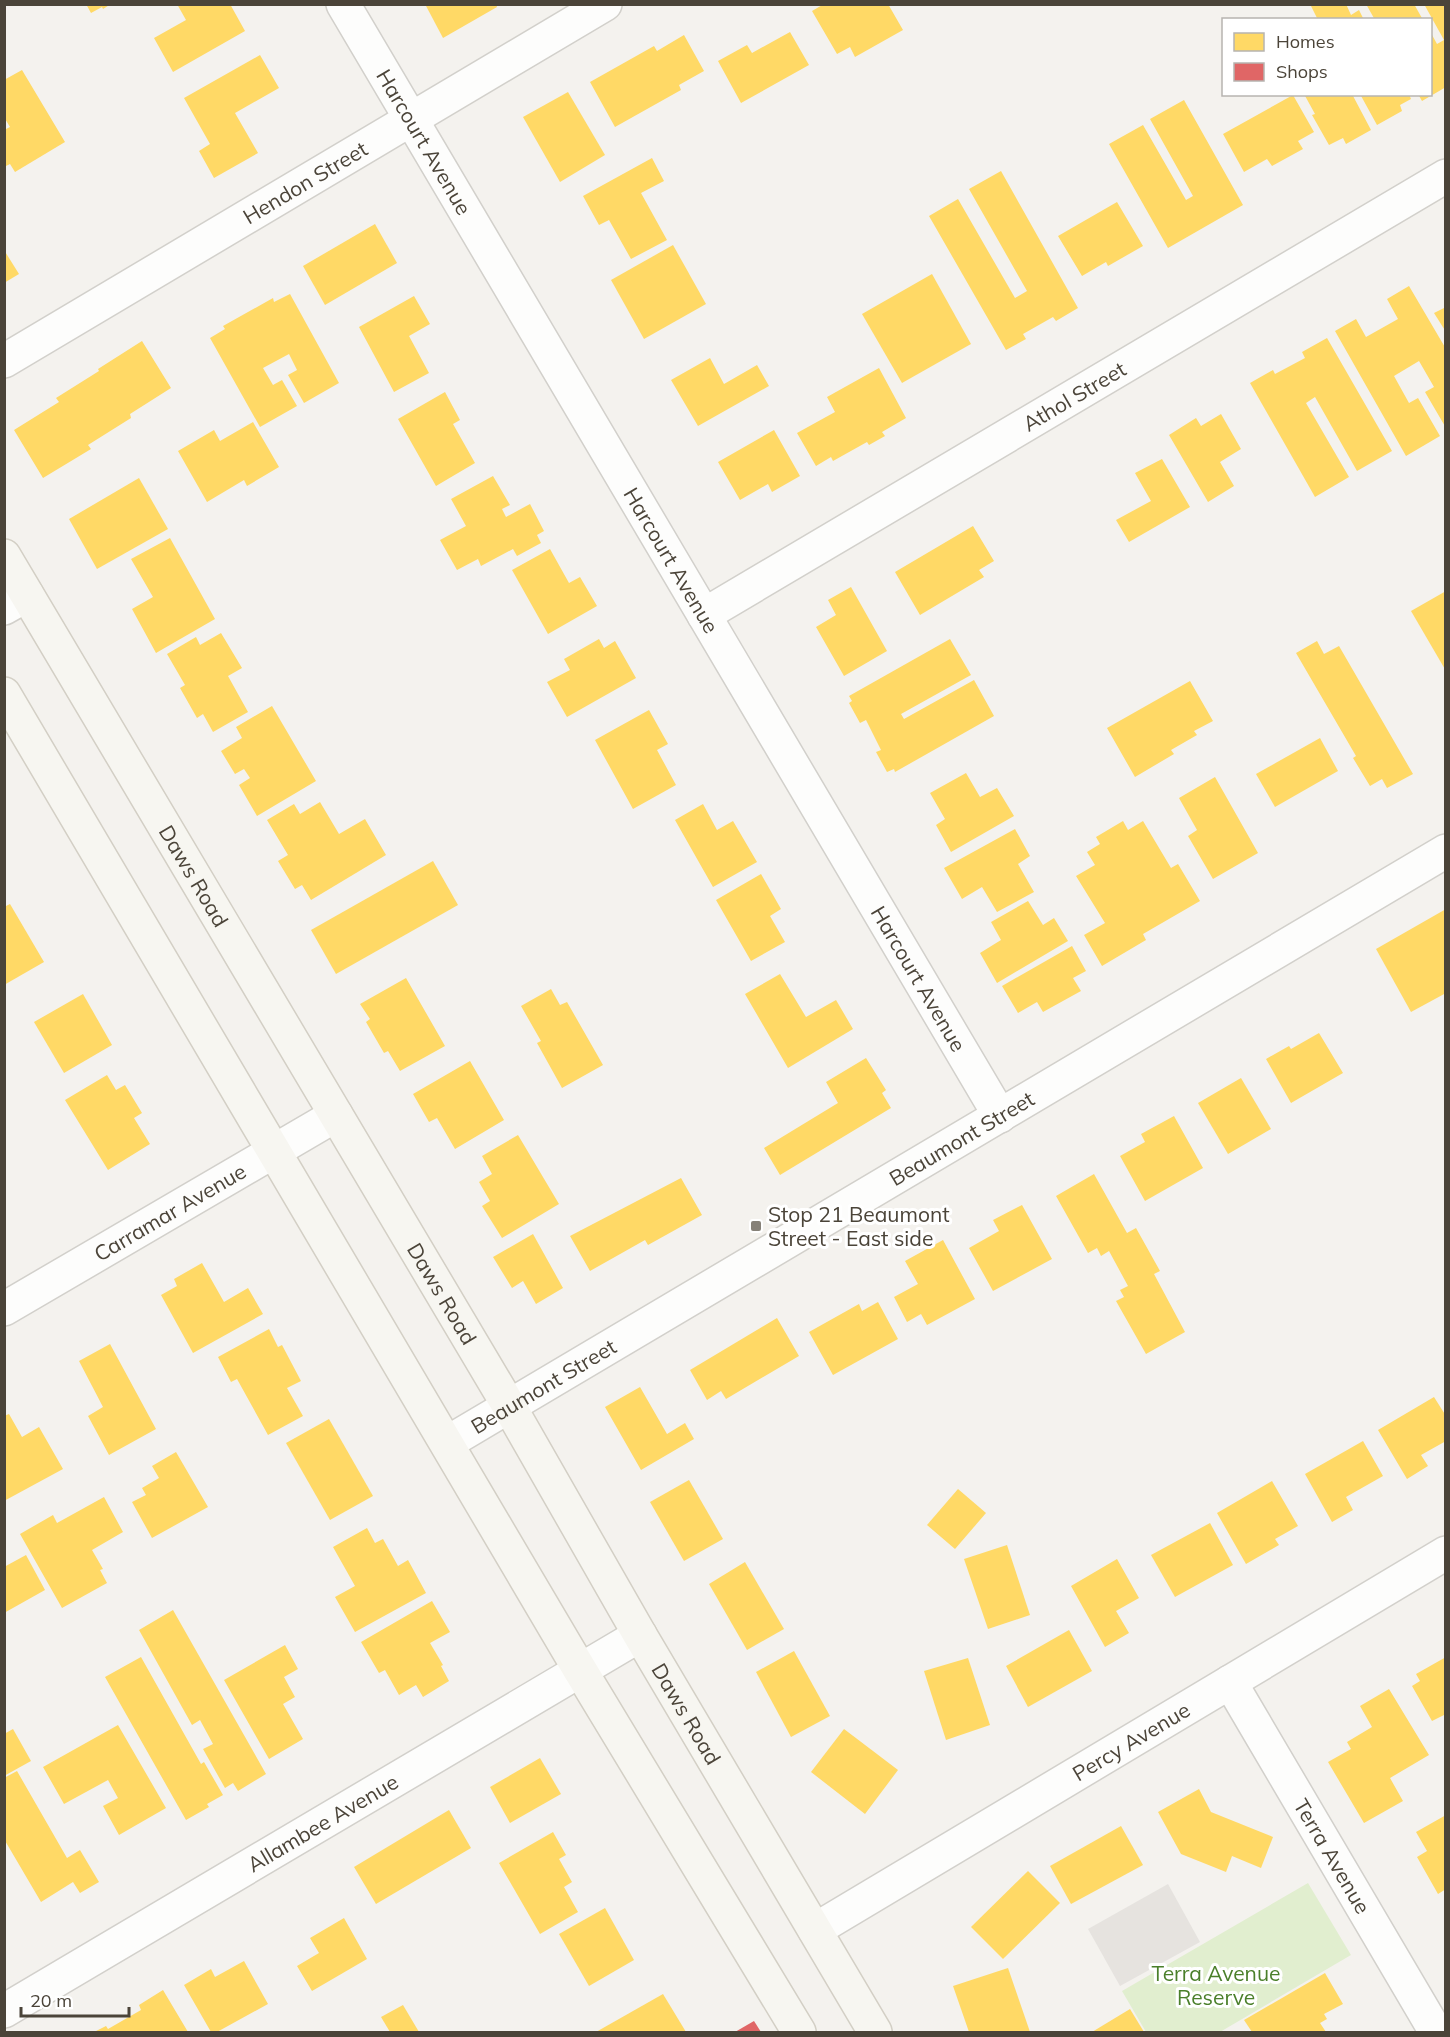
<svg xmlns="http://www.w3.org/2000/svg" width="1450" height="2037" font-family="Mulish,sans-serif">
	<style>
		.park { fill: #e1eecf }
		.parking { fill: #e6e3df }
		.homes { fill: #ffd966 }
		.shops { fill: #e06666 }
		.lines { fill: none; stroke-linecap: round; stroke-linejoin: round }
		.street-casing { stroke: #d2d0cb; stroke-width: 36 }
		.secondary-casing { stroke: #d3cfc5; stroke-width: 36 }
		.street { stroke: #fdfdfc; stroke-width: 33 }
		.secondary { stroke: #f7f6f1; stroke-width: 33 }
		.poi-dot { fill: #868178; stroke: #fff; stroke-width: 2 }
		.labels { text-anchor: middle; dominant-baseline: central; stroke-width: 6; stroke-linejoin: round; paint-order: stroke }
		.street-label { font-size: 21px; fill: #4b4439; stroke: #fff }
		.poi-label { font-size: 21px; fill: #4b4439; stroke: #fff; text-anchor: start }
		.park-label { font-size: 21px; fill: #4a7f2a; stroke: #fff }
	</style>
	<rect width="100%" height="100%" fill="#f4f2ee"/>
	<!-- park -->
	<polygon class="park" points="1308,1883 1351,1955 1220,2032 1146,2032 1122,1991"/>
	<!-- parking -->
	<polygon class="parking" points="1168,1884 1200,1942 1120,1986 1088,1929"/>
	<!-- homes -->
	<g class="homes">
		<polygon points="86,4 111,4 103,9 102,7 91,13"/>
		<polygon points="177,4 230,4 245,31 173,72 154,38 186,20"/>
		<polygon points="425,4 496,4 497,7 443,38"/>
		<polygon points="824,4 888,4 903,30 855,57 850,47 837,54 812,11"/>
		<polygon points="1310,4 1346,4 1351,15 1359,10 1364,20 1318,20"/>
		<polygon points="1366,4 1414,4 1423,20 1375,20"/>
		<polygon points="1424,4 1446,4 1446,87 1422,101 1418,94 1431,94 1431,33 1437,44 1444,40"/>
		<polygon points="790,32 809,65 741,103 718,61 747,45 752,53"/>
		<polygon points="684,35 704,71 679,85 681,90 615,127 590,82 654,46 657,51"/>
		<polygon points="260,55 279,88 235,113 258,153 214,178 199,151 210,144 184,98"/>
		<polygon points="22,70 65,142 15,172 10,164 4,167 4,130 10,127 4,117 4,80"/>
		<polygon points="568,92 605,155 560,182 523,117"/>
		<polygon points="1304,94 1352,94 1371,130 1346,144 1343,138 1329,145 1312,115 1315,114"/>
		<polygon points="1360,94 1409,94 1411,99 1400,105 1402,111 1377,125"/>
		<polygon points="1293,95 1314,132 1298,141 1303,149 1272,166 1267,159 1244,172 1223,134"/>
		<polygon points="1184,100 1243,205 1168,248 1109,144 1143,125 1186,200 1193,196 1150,119"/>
		<polygon points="652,158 664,181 641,193 667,240 631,259 609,220 599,225 583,196"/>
		<polygon points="1001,171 1078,308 1056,321 1053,317 1023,334 1026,339 1006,350 929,216 958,199 1015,298 1027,291 969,189"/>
		<polygon points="1117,202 1143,246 1108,266 1106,262 1082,276 1058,236"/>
		<polygon points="375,224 397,263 325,305 303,266"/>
		<polygon points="673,245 706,304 644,339 611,280"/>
		<polygon points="4,250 19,274 4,283"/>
		<polygon points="932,274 971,344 902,383 862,314"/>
		<polygon points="1409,286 1446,349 1446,428 1425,392 1434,387 1419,361 1394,376 1409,403 1418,398 1440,436 1406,456 1335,331 1356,319 1366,337 1398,319 1387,299"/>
		<polygon points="290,294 339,383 304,403 288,375 297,370 289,354 263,368 273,385 282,380 297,406 260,427 210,338 225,329 223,326 273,298 274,302"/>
		<polygon points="414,296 430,324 409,336 429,373 394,392 359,327"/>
		<polygon points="1446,307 1446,332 1434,313"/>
		<polygon points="1327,338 1392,451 1357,471 1315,397 1306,403 1349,477 1315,497 1250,383 1273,370 1275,374 1305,358 1302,352"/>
		<polygon points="142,341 171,388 130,414 131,418 88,445 91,449 43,478 14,430 59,402 56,398 99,371 98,369"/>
		<polygon points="710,358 724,384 757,365 769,386 698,426 671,380"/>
		<polygon points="879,368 906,418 882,432 885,436 869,445 867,442 833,461 831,457 816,466 797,433 835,412 827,397"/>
		<polygon points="445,392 460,420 453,424 475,463 436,486 398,419"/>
		<polygon points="1221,414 1241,449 1220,462 1234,486 1208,502 1169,435 1196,418 1201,426"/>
		<polygon points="253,422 279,467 247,486 244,480 207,502 178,451 214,430 220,441"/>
		<polygon points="774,430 800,476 772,492 768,484 740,500 718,462"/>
		<polygon points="1162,459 1190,507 1129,542 1116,520 1151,501 1135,473"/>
		<polygon points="493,476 510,505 502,509 506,517 530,504 544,531 537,535 541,543 517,556 513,549 481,566 478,559 457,570 440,540 466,526 451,499"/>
		<polygon points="139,478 168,529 97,569 69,519"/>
		<polygon points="973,526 994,561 979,570 984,577 920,615 895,572"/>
		<polygon points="170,538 215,619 156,653 132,609 153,597 131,559"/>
		<polygon points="550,549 569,583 580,577 597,606 548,634 512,570"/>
		<polygon points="851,587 887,651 844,676 816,627 836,615 828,600"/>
		<polygon points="1446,591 1446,671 1411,611"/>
		<polygon points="221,633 242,668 228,676 248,712 213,732 203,714 197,718 180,688 185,685 167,654 196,637 200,645"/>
		<polygon points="599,639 604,648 615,641 636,678 567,717 547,682 570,670 564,659"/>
		<polygon points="950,639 971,675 901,714 904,719 974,680 994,716 895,772 894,769 887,772 876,752 881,750 866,720 860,723 849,703 852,701 849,696"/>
		<polygon points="1317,641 1324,654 1339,646 1413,774 1387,788 1382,779 1370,786 1353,758 1356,756 1296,653"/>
		<polygon points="1190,681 1213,721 1194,731 1197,735 1171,750 1174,754 1135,777 1107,728"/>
		<polygon points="272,706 316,781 257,816 239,785 250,778 244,769 235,774 221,751 242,738 236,727"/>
		<polygon points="649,710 668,744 657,750 676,785 633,809 595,740"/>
		<polygon points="1320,738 1338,771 1275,807 1256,774"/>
		<polygon points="966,773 980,797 997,788 1014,816 951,852 936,825 945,819 930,793"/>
		<polygon points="1215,777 1258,853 1213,879 1188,836 1197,830 1179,798"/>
		<polygon points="320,802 339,834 365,819 386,855 311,900 302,885 295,889 278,861 288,855 267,820 294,804 300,814"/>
		<polygon points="703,804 717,830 733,821 757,862 713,887 675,820"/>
		<polygon points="1123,821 1128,830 1143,821 1171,868 1178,864 1200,901 1143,934 1146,940 1102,966 1084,935 1105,923 1076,876 1095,865 1087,852 1100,844 1096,837"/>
		<polygon points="1015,829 1030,856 1018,864 1034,892 997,912 982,887 962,899 944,868"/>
		<polygon points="433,861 458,905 336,974 311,930"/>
		<polygon points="761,874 781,909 770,916 785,942 751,961 716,900"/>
		<polygon points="1028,901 1043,925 1054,918 1068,941 997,983 980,953 1001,940 991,922"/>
		<polygon points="10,904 44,962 4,985 4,907"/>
		<polygon points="1446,909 1446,993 1411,1012 1376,949"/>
		<polygon points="1072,946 1086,971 1073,978 1081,991 1043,1012 1037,1002 1018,1013 1002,986"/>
		<polygon points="780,974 806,1017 836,1000 853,1029 788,1068 745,994"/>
		<polygon points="406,978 445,1046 400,1071 388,1051 384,1053 366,1022 370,1019 360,1004"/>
		<polygon points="551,989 560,1005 567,1002 603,1065 562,1088 537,1043 541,1041 521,1006"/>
		<polygon points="83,994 112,1045 64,1073 34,1022"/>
		<polygon points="1319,1033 1343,1073 1291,1103 1266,1059 1289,1046 1291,1049"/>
		<polygon points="866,1058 886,1090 882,1093 891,1108 780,1175 764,1148 838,1103 826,1082"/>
		<polygon points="470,1061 504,1120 455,1149 437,1118 429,1122 413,1094"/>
		<polygon points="107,1075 116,1090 125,1085 142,1113 134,1118 150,1144 108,1170 65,1100"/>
		<polygon points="1241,1078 1271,1129 1228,1154 1198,1103"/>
		<polygon points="1174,1116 1203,1168 1145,1201 1120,1156 1145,1142 1141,1134"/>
		<polygon points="518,1135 559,1204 502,1238 482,1206 490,1201 479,1182 492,1174 482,1156"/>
		<polygon points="1094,1174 1127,1233 1136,1228 1160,1271 1154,1274 1185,1332 1146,1354 1116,1301 1124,1297 1120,1290 1128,1286 1109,1251 1101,1256 1097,1248 1088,1253 1056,1196"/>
		<polygon points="681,1178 702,1215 648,1245 645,1240 590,1271 570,1236"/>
		<polygon points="1022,1205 1052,1259 993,1291 969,1248 999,1231 993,1220"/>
		<polygon points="533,1234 563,1288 536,1304 523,1281 512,1288 493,1257"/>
		<polygon points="943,1240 975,1299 927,1325 921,1314 907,1322 894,1297 918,1284 905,1261"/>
		<polygon points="202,1263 224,1302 248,1288 263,1314 193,1353 161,1295 177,1286 174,1279"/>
		<polygon points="878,1302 898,1339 833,1375 809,1332 859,1304 862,1311"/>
		<polygon points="777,1318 799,1356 726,1399 721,1391 707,1400 690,1370"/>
		<polygon points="269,1329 278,1347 282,1345 301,1381 287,1388 303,1416 268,1435 237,1379 231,1382 218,1357"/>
		<polygon points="110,1344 156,1429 109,1455 88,1416 103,1407 79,1361"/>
		<polygon points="640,1387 667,1434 685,1423 694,1439 641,1470 605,1407"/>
		<polygon points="1434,1397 1446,1416 1446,1441 1421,1455 1428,1466 1407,1479 1378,1430"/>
		<polygon points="9,1414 22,1437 39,1427 63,1469 4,1501 4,1416"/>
		<polygon points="329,1419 373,1496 330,1520 286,1443"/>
		<polygon points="1363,1441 1383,1476 1346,1497 1353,1510 1332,1522 1305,1474"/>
		<polygon points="176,1452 208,1507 152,1538 132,1502 146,1495 142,1488 159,1478 152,1466"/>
		<polygon points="689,1480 723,1539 684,1561 650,1502"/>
		<polygon points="1272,1481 1298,1526 1275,1539 1279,1545 1246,1564 1217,1513"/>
		<polygon points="958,1489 986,1513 955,1549 927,1525"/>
		<polygon points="104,1497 123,1532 92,1550 103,1569 100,1570 107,1583 62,1608 20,1534 53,1515 57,1523"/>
		<polygon points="1210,1523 1233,1565 1175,1597 1151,1555"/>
		<polygon points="367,1528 375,1543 383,1539 398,1566 408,1560 426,1593 355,1632 335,1597 355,1586 333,1547"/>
		<polygon points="1007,1545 1030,1615 988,1629 964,1559"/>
		<polygon points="26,1555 45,1590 4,1613 4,1567"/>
		<polygon points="1117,1559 1139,1598 1116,1611 1129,1633 1105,1647 1071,1586"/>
		<polygon points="745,1562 784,1629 747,1650 709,1584"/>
		<polygon points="432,1601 450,1632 430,1643 443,1665 441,1666 449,1681 423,1697 416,1685 399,1695 385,1670 379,1673 361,1642"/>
		<polygon points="173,1610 266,1774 238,1791 233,1783 225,1788 203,1749 213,1744 200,1720 192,1725 139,1630"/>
		<polygon points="1069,1630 1092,1671 1028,1707 1006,1666"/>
		<polygon points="285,1645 298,1669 284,1677 295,1697 283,1704 303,1739 269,1759 224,1680"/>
		<polygon points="794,1651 830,1716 791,1737 756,1672"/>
		<polygon points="141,1657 201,1764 204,1762 223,1795 207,1804 209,1807 186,1820 105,1677"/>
		<polygon points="1446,1657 1446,1714 1432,1721 1412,1686 1420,1681 1416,1674"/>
		<polygon points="968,1658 990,1725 946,1740 924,1671"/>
		<polygon points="1389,1689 1429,1755 1390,1778 1403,1801 1364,1823 1328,1762 1351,1749 1347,1742 1372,1727 1360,1706"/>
		<polygon points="118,1725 166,1808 119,1835 103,1806 118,1798 108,1780 64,1804 43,1767"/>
		<polygon points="13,1729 31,1761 4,1776 4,1734"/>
		<polygon points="844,1729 898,1770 865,1814 811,1772"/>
		<polygon points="540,1758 561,1794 510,1823 490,1787"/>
		<polygon points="17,1771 67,1858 80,1850 99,1882 80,1893 73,1882 41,1902 4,1839 4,1778"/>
		<polygon points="1199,1789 1211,1812 1273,1837 1261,1868 1232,1856 1226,1872 1181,1854 1158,1812"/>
		<polygon points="449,1810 471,1848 376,1904 354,1867"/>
		<polygon points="1446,1815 1446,1889 1438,1894 1417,1857 1427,1851 1416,1832"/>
		<polygon points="1121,1826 1143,1865 1071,1904 1050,1866"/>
		<polygon points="553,1832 566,1855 559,1859 572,1882 564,1887 578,1912 540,1934 499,1863"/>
		<polygon points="1028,1871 1060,1903 1003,1959 971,1927"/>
		<polygon points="605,1908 634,1960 589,1986 559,1934"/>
		<polygon points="344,1918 367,1959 312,1991 297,1966 319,1953 310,1938"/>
		<polygon points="244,1961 268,2004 217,2032 211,2032 184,1985 211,1969 215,1977"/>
		<polygon points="1008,1968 1030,2032 969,2032 953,1986"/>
		<polygon points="1325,1973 1343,2004 1324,2014 1327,2019 1320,2023 1326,2032 1252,2032 1244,2020"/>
		<polygon points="163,1990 188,2032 94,2032 106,2026 108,2029 141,2010 139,2005"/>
		<polygon points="663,1994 686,2032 596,2032"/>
		<polygon points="403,2005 419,2032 390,2032 381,2017"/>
		<polygon points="1130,2009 1144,2032 1092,2032"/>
	</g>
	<!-- shops -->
	<polygon class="shops" points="754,2021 761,2032 735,2032"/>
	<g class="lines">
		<!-- street casing -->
		<g class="street-casing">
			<g id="street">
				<path id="s1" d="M343 4 1000 1116"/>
				<path id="s2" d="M4 361 605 4"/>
				<polyline points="4,608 27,595"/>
				<path id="s3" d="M704 615 1446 176"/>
				<path id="s4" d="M4 1309 336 1115"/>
				<path id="s5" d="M447 1443 1446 851"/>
				<path id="s6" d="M1230 1682 1436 2032"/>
				<path id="s7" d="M815 1930 1446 1553"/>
				<path id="s8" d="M4 2011 640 1635"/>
			</g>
		</g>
		<!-- secondary casing -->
		<g class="secondary-casing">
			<g id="secondary">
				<path id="s9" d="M4 556 509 1406 640 1635 875 2032"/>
				<polyline points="4,694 580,1670 799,2032"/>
			</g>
		</g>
		<!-- street -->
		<use href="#street" class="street"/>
		<!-- secondary -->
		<use href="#secondary" class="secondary"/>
	</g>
	<!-- markers -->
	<rect class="poi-dot" x="750" y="1220" width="12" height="12" rx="3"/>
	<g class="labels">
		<!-- street labels -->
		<g class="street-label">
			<text stroke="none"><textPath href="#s1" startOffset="160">Harcourt Avenue</textPath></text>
			<text stroke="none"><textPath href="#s2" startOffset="350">Hendon Street</textPath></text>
			<text stroke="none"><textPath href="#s3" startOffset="430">Athol Street</textPath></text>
			<text stroke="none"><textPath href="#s1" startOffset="646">Harcourt Avenue</textPath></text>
			<text stroke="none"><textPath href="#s9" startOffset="372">Daws Road</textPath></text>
			<text stroke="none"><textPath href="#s1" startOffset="1132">Harcourt Avenue</textPath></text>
			<text stroke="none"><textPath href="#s5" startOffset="598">Beaumont Street</textPath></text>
			<text stroke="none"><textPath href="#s4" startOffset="192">Carramar Avenue</textPath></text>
			<text stroke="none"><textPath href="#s9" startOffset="858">Daws Road</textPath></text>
			<text stroke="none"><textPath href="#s5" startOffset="112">Beaumont Street</textPath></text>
			<text stroke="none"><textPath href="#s9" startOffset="1344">Daws Road</textPath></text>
			<text stroke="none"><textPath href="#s7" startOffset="368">Percy Avenue</textPath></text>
			<text stroke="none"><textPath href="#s8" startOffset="370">Allambee Avenue</textPath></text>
			<text stroke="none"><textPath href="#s6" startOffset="202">Terra Avenue</textPath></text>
		</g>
		<!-- poi labels -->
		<g class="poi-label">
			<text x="768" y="1214">Stop 21 Beaumont<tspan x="768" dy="24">Street - East side</tspan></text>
		</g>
		<!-- park labels -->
		<g class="park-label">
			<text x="1216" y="1973">Terra Avenue<tspan x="1216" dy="24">Reserve</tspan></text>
		</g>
	</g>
	<!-- border -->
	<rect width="1450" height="2037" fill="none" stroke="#4b4439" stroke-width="12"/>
	<!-- legend -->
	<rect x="1222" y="18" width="210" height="78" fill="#ffffff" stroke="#b7b4b0" stroke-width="1.5"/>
	<rect x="1234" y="33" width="30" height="18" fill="#ffd966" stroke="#b7b4b0" stroke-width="1.5"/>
	<text x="1276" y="48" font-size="18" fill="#4b4439">Homes</text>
	<rect x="1234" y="63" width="30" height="18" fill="#e06666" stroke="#b7b4b0" stroke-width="1.5"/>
	<text x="1276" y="78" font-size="18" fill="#4b4439">Shops</text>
	<!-- scale -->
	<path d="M21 2007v9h108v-9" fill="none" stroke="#4b4439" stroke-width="3"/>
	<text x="30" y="2007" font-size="18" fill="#4b4439" stroke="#ffffff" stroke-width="4.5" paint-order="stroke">20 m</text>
</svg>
